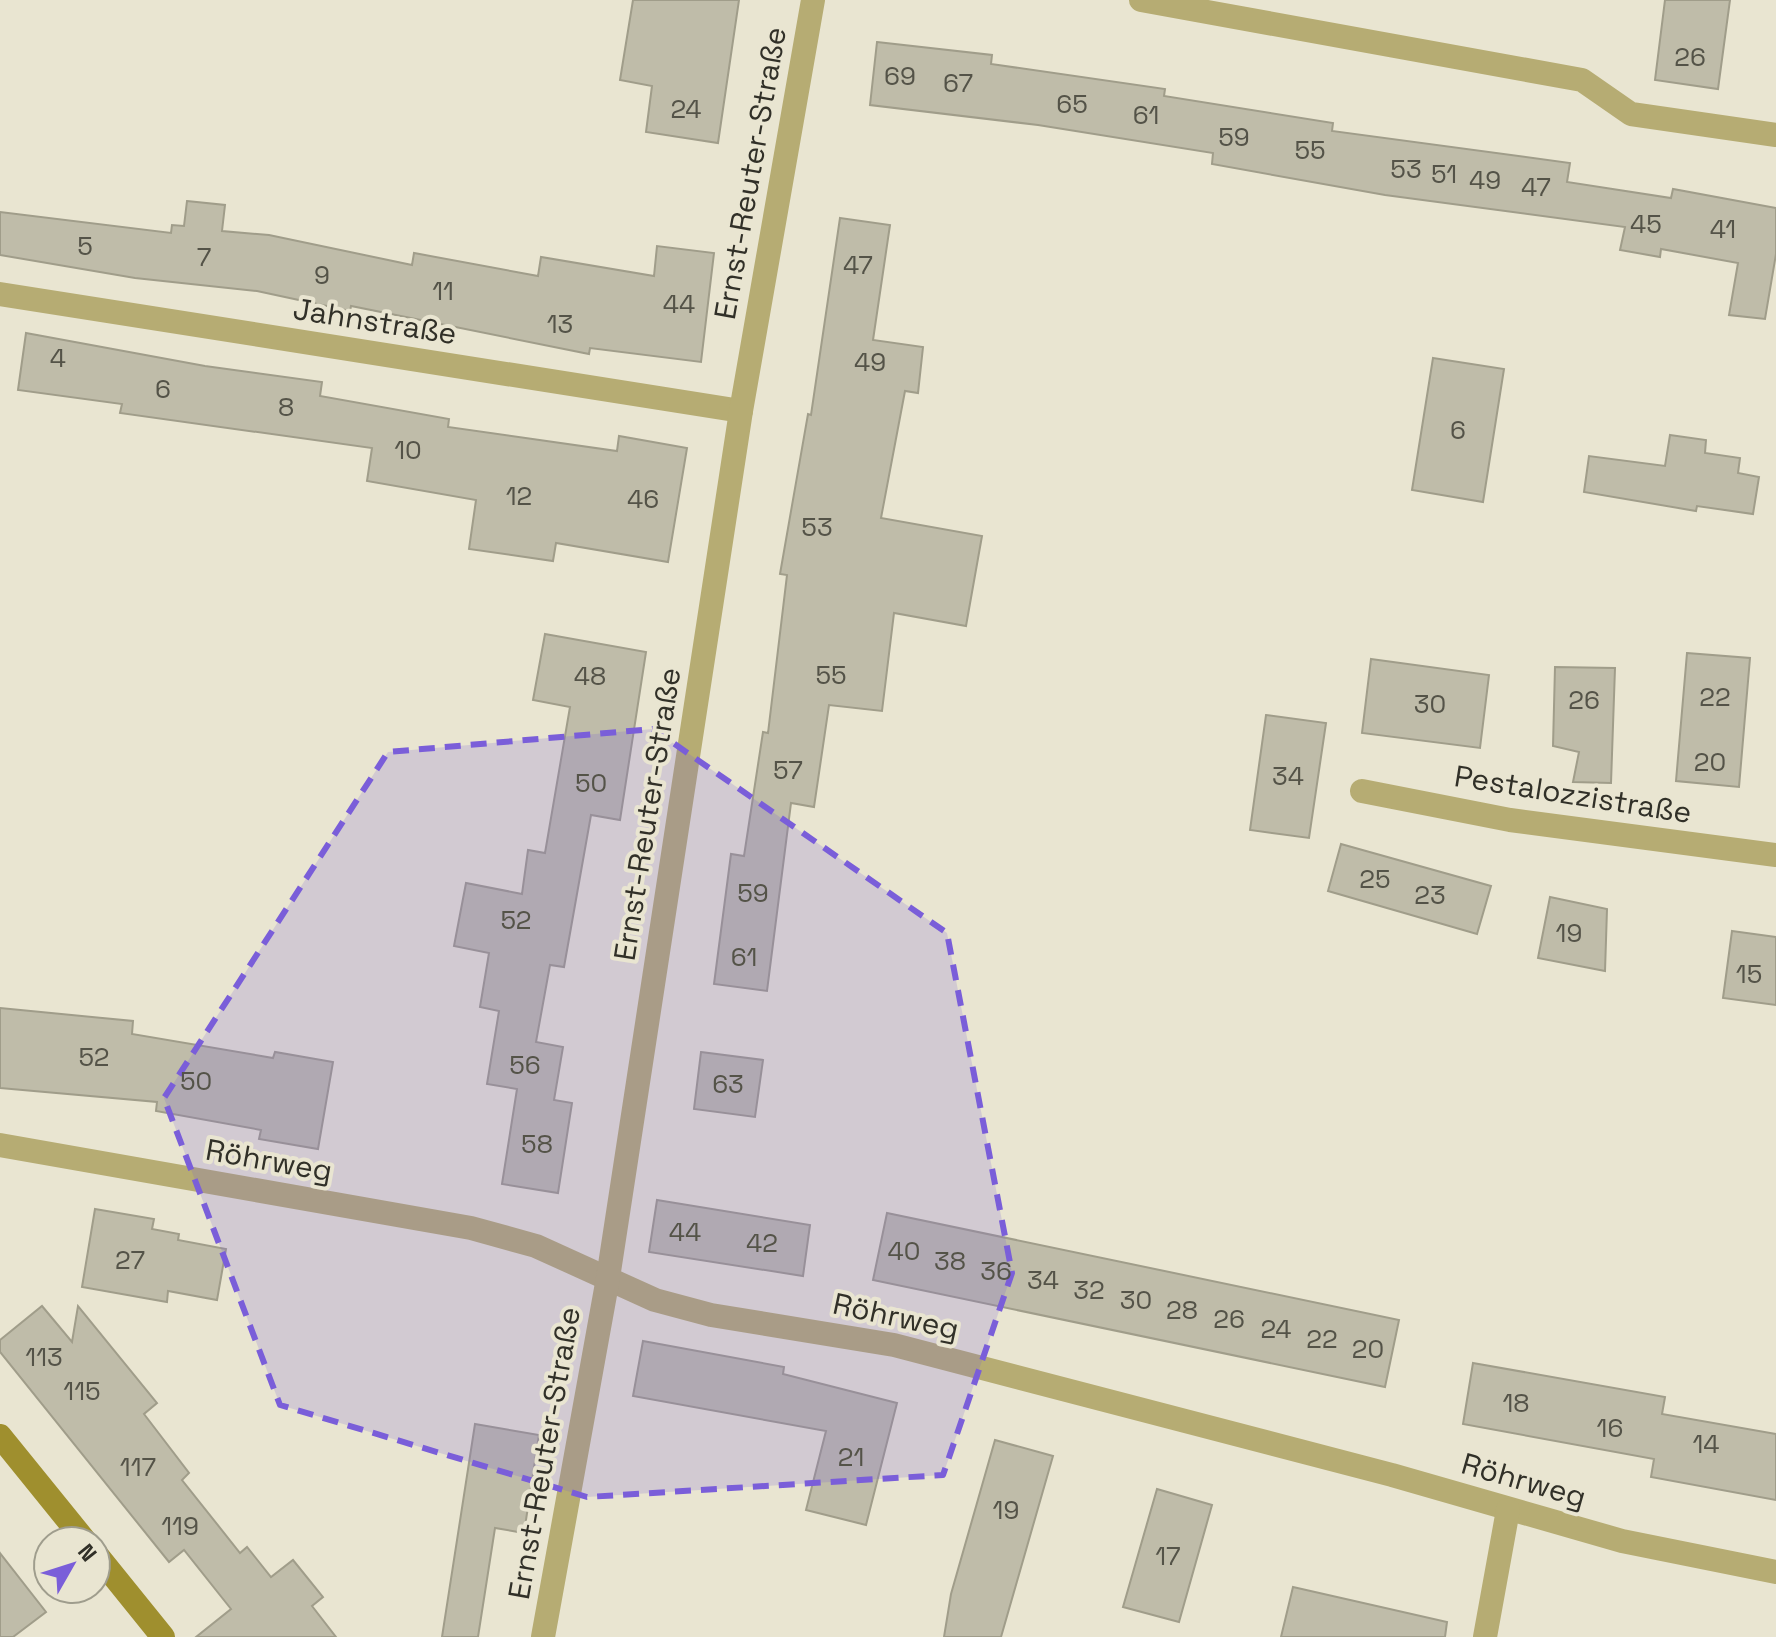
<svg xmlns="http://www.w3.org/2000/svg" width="1776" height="1637" font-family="'Space Grotesk',sans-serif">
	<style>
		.building { fill: #bfbca9; stroke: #a09d8a; stroke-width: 2 }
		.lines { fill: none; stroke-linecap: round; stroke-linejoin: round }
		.street { stroke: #b6ac73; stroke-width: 24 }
		.secondary { stroke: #9f8f2e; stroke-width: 24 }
		.marked { fill: #7a5ed9; fill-opacity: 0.2; stroke: #7a5ed9; stroke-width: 6; stroke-dasharray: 16 10; stroke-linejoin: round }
		.labels { text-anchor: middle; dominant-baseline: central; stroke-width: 8; stroke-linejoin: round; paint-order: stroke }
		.number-label { font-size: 26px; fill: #545348 }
		.street-label { font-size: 30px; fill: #313028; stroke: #e9e5d1 }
	</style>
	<rect width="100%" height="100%" fill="#e9e5d1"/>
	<!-- building -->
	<g class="building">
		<polygon points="633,0 739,0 718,143 646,132 652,86 620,80"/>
		<polygon points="1665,0 1730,0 1718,89 1655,80"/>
		<polygon points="877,42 992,55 991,64 1165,89 1164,96 1333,123 1332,131 1570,163 1567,182 1671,198 1673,189 1776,208 1776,254 1765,319 1729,315 1738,263 1661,249 1660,257 1620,250 1625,227 1385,195 1212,164 1213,153 1038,125 870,105"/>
		<polygon points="187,201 225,205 222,231 269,235 412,265 414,253 538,276 541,257 654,276 657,246 714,253 701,362 590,348 589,354 351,306 350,311 257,291 135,278 0,255 0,212 171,233 172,225 184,226"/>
		<polygon points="840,218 890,225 873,340 923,347 918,393 905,391 881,518 982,536 966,626 894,613 882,711 829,705 814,807 791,803 767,991 714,984 731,854 744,856 763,732 768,733 787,575 780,574 808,414 811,415"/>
		<polygon points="26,333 205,366 322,382 320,396 449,419 448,427 617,451 619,436 687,448 668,562 556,543 553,561 469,549 476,500 367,481 372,448 120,413 122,404 18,390"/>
		<polygon points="1433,358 1504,369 1483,502 1412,490"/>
		<polygon points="1670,435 1706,440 1705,453 1740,458 1738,473 1759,477 1753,514 1697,506 1696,511 1584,492 1589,456 1665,466"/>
		<polygon points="545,634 646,652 620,820 591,815 564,967 550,965 536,1042 563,1047 554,1100 572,1103 558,1193 502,1184 517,1089 487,1084 499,1011 480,1007 489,953 454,946 466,883 522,894 528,850 545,853 570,707 533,700"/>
		<polygon points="1687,653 1750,658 1739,787 1676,781"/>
		<polygon points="1371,659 1489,675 1480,748 1362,733"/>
		<polygon points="1555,667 1615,668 1611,783 1573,782 1579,752 1553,746"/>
		<polygon points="1266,715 1326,723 1309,838 1250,830"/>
		<polygon points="1341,844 1491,886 1477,934 1328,891"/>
		<polygon points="1550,897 1607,909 1605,971 1538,958"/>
		<polygon points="1732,931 1776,937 1776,1005 1723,998"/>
		<polygon points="0,1008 133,1021 132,1034 273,1058 275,1052 333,1062 318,1149 259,1139 261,1130 156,1111 157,1102 0,1088"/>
		<polygon points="701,1052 763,1060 755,1117 694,1109"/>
		<polygon points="657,1200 810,1225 803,1276 649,1252"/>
		<polygon points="95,1209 154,1219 152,1229 179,1234 178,1240 226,1249 217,1300 168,1291 167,1302 82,1287"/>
		<polygon points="887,1213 1399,1320 1385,1387 873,1280"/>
		<polygon points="42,1306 72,1342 78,1306 157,1403 144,1414 189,1473 182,1480 240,1553 247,1547 271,1577 293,1560 323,1597 312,1606 336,1637 196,1637 231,1609 184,1550 169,1562 0,1352 0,1340"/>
		<polygon points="643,1341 784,1367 783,1374 897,1403 866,1525 806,1510 826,1431 633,1396"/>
		<polygon points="1473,1363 1665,1397 1662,1414 1776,1434 1776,1500 1651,1477 1654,1459 1463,1424"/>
		<polygon points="475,1424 539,1435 524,1533 495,1528 478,1637 442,1637"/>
		<polygon points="995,1440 1053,1456 1001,1637 944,1637 951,1594"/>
		<polygon points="1157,1489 1212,1505 1179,1622 1123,1607"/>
		<polygon points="0,1553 46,1612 13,1637 0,1637"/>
		<polygon points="1293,1587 1447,1622 1445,1637 1281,1637"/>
	</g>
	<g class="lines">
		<!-- street -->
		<g class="street">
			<polyline points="1141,0 1582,80 1631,114 1776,135"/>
			<polyline points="0,294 741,411"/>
			<polyline points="1362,791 1510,820 1776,855"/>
			<polyline points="0,1145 471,1228 536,1246 655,1300 711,1315 894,1345 1392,1475 1622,1541 1776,1572"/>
			<polyline points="543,1637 608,1278 741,411 813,0"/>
			<polyline points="1485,1637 1508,1510"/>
		</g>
		<!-- secondary -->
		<g class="secondary">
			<polyline points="0,1436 85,1541"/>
			<polyline points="96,1554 163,1637"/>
		</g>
	</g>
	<!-- marked area -->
	<path class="marked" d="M653 729 947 933 1012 1273 943 1475 587 1497 280 1405 164 1098 388 752Z"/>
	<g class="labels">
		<!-- number labels -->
		<g class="number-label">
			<text x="1690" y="57">26</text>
			<text x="900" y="76">69</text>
			<text x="958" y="83">67</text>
			<text x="1072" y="104">65</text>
			<text x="686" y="109">24</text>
			<text x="1146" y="115">61</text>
			<text x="1234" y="137">59</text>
			<text x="1310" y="150">55</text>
			<text x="1406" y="169">53</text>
			<text x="1444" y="174">51</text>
			<text x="1485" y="180">49</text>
			<text x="1536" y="187">47</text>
			<text x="1646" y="224">45</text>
			<text x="1723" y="229">41</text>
			<text x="85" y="246">5</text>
			<text x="204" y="257">7</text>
			<text x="858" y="265">47</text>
			<text x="322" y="275">9</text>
			<text x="443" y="291">11</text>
			<text x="679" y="304">44</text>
			<text x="560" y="324">13</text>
			<text x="58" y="358">4</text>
			<text x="870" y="362">49</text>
			<text x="163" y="389">6</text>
			<text x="286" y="407">8</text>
			<text x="1458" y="430">6</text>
			<text x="408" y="450">10</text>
			<text x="519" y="496">12</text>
			<text x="643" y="499">46</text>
			<text x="817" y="527">53</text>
			<text x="831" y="675">55</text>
			<text x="590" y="676">48</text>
			<text x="1715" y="697">22</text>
			<text x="1584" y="700">26</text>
			<text x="1430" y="704">30</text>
			<text x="1710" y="762">20</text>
			<text x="788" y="770">57</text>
			<text x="1288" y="776">34</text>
			<text x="591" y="783">50</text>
			<text x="1375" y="879">25</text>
			<text x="753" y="893">59</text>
			<text x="1430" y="895">23</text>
			<text x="516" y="920">52</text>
			<text x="1569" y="933">19</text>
			<text x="744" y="957">61</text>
			<text x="1749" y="974">15</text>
			<text x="94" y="1057">52</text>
			<text x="525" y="1065">56</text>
			<text x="196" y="1081">50</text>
			<text x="728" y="1084">63</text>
			<text x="537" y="1144">58</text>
			<text x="685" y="1232">44</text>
			<text x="762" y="1243">42</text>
			<text x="904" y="1251">40</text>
			<text x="130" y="1260">27</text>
			<text x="950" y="1261">38</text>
			<text x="996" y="1271">36</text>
			<text x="1043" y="1280">34</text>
			<text x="1089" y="1290">32</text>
			<text x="1136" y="1300">30</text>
			<text x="1182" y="1310">28</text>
			<text x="1229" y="1319">26</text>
			<text x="1276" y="1329">24</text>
			<text x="1322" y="1339">22</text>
			<text x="1368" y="1349">20</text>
			<text x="44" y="1357">113</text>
			<text x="82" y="1391">115</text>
			<text x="1516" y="1403">18</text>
			<text x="1610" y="1428">16</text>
			<text x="1706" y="1444">14</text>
			<text x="851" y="1457">21</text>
			<text x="138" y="1467">117</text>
			<text x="1006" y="1510">19</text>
			<text x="180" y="1526">119</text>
			<text x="1168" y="1556">17</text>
		</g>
		<!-- street labels -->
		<g class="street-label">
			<text transform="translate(750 173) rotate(-80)">Ernst-Reuter-Straße</text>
			<text transform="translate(375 321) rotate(9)">Jahnstraße</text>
			<text transform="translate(1573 794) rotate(9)">Pestalozzistraße</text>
			<text transform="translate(647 814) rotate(-81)">Ernst-Reuter-Straße</text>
			<text transform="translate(269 1160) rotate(10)">Röhrweg</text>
			<text transform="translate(896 1316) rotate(12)">Röhrweg</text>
			<text transform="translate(544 1453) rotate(-80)">Ernst-Reuter-Straße</text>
			<text transform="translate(1524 1480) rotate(16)">Röhrweg</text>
		</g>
	</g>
	<!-- north arrow -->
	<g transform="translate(72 1565) rotate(51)"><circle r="38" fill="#e9e5d1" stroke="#9f9d8d" stroke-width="2"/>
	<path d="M0-6L14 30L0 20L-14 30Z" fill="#7a5ed9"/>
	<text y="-12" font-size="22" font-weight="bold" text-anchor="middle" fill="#313028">N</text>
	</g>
</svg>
